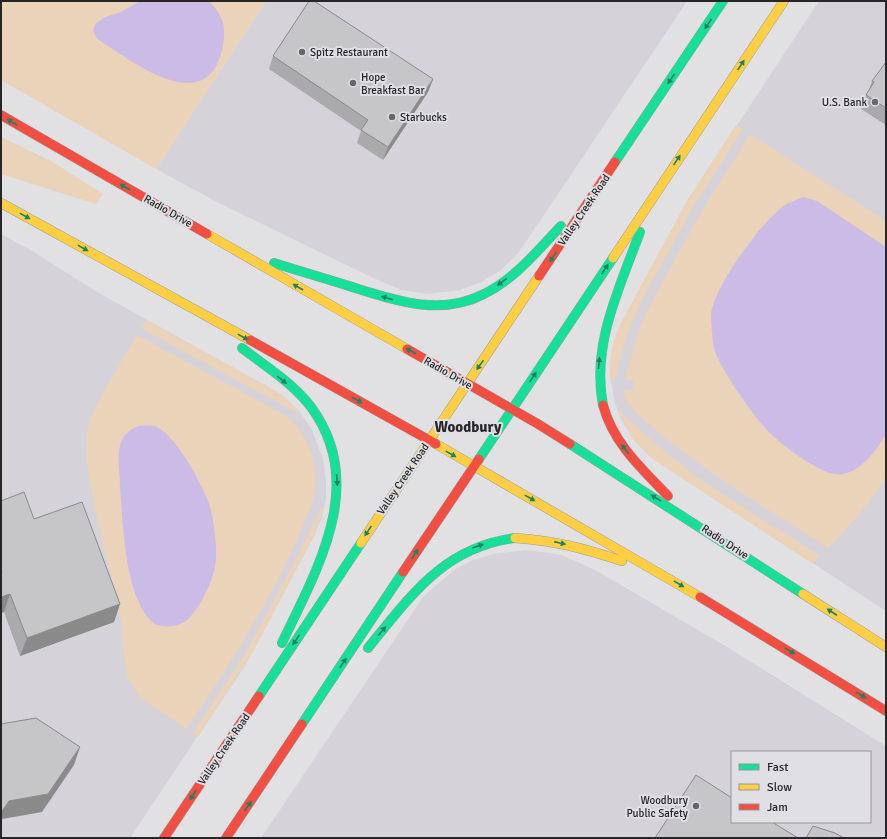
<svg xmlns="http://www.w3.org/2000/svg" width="887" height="839" font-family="Signika,sans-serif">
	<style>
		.built { fill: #d5d2da; fill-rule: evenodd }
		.green { fill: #ead3b8 }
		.water { fill: #cbbbe7 }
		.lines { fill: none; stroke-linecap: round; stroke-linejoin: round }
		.fast-casing { stroke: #9d9d9f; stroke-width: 10 }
		.slow-casing { stroke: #9d9d9f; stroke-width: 10 }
		.jam-casing { stroke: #9d9d9f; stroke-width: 10 }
		.fast { stroke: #16e098; stroke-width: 9 }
		.slow { stroke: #ffcf43; stroke-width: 9 }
		.jam { stroke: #f24e42; stroke-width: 9 }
		.wall { fill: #aaa9ab }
		.shaded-wall { fill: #8b8a8b }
		.building { fill: #c6c5c7; stroke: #8b8a8b }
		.oneway { fill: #1e8260 }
		.poi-dot { fill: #676669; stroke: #e0dfe4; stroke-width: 1.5 }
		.labels { text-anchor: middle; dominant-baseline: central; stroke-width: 4; stroke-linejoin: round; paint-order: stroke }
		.poi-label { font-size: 11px; fill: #262527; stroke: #e0dfe4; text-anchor: start }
		.street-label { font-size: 11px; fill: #262527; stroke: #e0dfe4 }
		.district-label { font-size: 15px; font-weight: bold; fill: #262527; stroke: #e0dfe4 }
	</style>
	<rect width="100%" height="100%" fill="#e1e0e3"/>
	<!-- built -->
	<g class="built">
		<polygon points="266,1 687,1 519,252 500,271 481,282 460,290 429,294 401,290 369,276 215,201 156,169"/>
		<polygon points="819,1 886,1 886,611 648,455 633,439 621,419 615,403 610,377 618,330 687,201"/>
		<polygon points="1,234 34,252 97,292 282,395 300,412 312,430 323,459 326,482 326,498 322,517 314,536 245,666 130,838 1,838"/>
		<path d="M528 550 562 555 597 571 727 647 886 746V838H261L423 597 454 570 471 561 493 554ZM732 752H870V822H732Z"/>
	</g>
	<!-- green -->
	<g class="green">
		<polygon points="1,1 266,1 156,169 1,80"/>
		<path d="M736 125 743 129 689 214 642 300 627 334 615 379 611 380C607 360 614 338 622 321L687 201Z"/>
		<path d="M750 134 886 221V478L858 516 828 548C793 525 628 425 623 392L634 390 633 380H625L639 329 649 307 696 221Z"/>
		<polygon points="1,137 51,161 103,194 96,204 1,174"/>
		<polygon points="147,320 276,391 287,399 300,412 297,413 141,328"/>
		<path d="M137 335 288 417C311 439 321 470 313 501 282 582 235 658 186 729L144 700 137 693 127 676 124 658 121 619 95 509 86 459 87 431 91 417 106 387Z"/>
		<polygon points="618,411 619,411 656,444 698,478 820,556 813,564 654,460 633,439"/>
		<polygon points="321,508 324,508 314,536 254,650 198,737 193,733 245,654 293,565"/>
	</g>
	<!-- water -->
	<g class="water">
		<path d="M140 1H209C224 17 227 28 222 50 205 120 131 60 97 39L93 30 96 23 105 17 121 12Z"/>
		<path d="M803 197 817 201 886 247V434C876 451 857 478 834 474 818 472 783 446 771 434 755 419 724 374 716 354 713 347 711 324 711 315 713 288 761 222 784 206 789 202 797 200 803 197Z"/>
		<path d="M139 426C144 426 150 425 154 426 174 431 204 487 210 506 213 517 217 546 216 557 215 575 208 590 199 605 194 612 187 623 178 625 171 627 157 627 152 622 124 595 123 522 120 486 120 470 115 453 123 438 126 432 133 428 139 426Z"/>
	</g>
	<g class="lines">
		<!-- fast casing -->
		<g class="fast-casing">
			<g id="fast">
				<polyline points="615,162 723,1"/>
				<path d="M274 263C299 271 324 278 349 286 394 300 440 317 484 294 515 279 538 250 561 226"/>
				<path d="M242 348C265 366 293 383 311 407 368 484 317 569 282 643"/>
				<path d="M603 405C591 345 620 287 640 232"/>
				<polyline points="570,444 803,594"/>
				<polyline points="479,459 613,258"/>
				<path d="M368 648C410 597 443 547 515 538"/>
				<polyline points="259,696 361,543"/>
				<polyline points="302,724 403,572"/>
			</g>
		</g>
		<!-- slow casing -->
		<g class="slow-casing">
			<g id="slow">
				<polyline points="1,203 250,340"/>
				<polyline points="207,234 407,349"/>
				<polyline points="613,258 784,1"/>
				<polyline points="436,444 700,597"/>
				<path d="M515 538C556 541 583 548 622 561"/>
				<polyline points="361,543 539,276"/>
				<polyline points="803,594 886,647"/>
			</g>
		</g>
		<!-- jam casing -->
		<g class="jam-casing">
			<g id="jam">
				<polyline points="1,115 207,234"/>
				<polyline points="539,276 615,162"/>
				<polyline points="250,340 436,444"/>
				<polyline points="407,349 538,424 570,444"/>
				<path d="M603 405C613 443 642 469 668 496"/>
				<polyline points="403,572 479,459"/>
				<polyline points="700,597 886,711"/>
				<polyline points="164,838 259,696"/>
				<polyline points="226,838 302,724"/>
			</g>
		</g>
		<!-- fast -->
		<use href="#fast" class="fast"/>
		<!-- slow -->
		<use href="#slow" class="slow"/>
		<!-- jam -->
		<use href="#jam" class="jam"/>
	</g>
	<!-- wall -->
	<g class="wall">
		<polygon points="273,56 433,79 428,92 383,160 357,143 361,131 269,69"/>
		<polygon points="886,62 886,125 861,109 866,95 869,90 872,81"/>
		<polygon points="1,501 34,519 120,604 114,622 20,656 4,612 1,613"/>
	</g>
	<!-- shaded-wall -->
	<g class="shaded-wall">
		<polygon points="433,79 428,92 383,160 388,147"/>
		<polygon points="10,594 4,612 1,613 1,597"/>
		<polygon points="120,604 114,622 20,656 27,638"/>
		<polygon points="80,747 74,765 42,812 2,819 1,821 1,813 9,801"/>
	</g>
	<!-- building -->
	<g class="building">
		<polygon points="309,1 314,1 433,79 388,147 361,130 368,120 273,56"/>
		<polygon points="886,62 886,108 866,95 874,82 872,81"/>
		<polygon points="24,492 34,519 82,502 120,604 27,638 10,594 1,597 1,572 2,572 1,569 1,501"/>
		<polygon points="36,718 80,747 48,794 9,801 1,813 1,724"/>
		<polygon points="696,775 732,798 732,822 772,822 798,838 655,838"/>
		<polygon points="813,826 835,833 844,838 806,838"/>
	</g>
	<!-- one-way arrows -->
	<defs><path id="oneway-solid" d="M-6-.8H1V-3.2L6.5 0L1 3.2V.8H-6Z"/></defs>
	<g class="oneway">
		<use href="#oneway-solid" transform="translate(708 24) rotate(124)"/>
		<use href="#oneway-solid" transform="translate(741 65) rotate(-56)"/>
		<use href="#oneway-solid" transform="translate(671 79) rotate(124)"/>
		<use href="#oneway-solid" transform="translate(12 122) rotate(-150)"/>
		<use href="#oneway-solid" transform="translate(677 160) rotate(-56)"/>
		<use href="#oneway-solid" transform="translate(125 187) rotate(-150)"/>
		<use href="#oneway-solid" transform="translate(25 216) rotate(29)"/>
		<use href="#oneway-solid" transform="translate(83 248) rotate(29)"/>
		<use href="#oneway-solid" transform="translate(553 257) rotate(124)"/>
		<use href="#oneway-solid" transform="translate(605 269) rotate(-56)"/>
		<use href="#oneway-solid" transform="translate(502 282) rotate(144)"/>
		<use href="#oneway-solid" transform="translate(298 287) rotate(-150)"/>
		<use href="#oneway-solid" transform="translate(387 298) rotate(-164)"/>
		<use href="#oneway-solid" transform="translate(243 337) rotate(29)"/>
		<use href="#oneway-solid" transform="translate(411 351) rotate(-150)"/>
		<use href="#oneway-solid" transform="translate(599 363) rotate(-85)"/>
		<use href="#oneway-solid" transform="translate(480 365) rotate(125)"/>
		<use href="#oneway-solid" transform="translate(533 377) rotate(-56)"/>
		<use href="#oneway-solid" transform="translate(282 380) rotate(39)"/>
		<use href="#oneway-solid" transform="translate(357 400) rotate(29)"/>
		<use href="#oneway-solid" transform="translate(625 449) rotate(-128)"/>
		<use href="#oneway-solid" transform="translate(451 454) rotate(29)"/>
		<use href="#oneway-solid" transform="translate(337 480) rotate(86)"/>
		<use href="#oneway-solid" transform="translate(530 498) rotate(29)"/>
		<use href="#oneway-solid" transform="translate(656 498) rotate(-148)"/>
		<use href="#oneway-solid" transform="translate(368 531) rotate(124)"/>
		<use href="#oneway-solid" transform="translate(560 543) rotate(13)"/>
		<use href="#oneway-solid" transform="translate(478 546) rotate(-19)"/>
		<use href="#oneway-solid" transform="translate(415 554) rotate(-57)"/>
		<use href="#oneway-solid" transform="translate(679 584) rotate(31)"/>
		<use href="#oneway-solid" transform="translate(832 612) rotate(-147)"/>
		<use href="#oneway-solid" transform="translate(382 631) rotate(-50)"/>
		<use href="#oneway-solid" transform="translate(296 640) rotate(124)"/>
		<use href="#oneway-solid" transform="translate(790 651) rotate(31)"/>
		<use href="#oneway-solid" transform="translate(343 663) rotate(-56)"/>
		<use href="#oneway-solid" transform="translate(861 695) rotate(32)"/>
		<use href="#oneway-solid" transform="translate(193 795) rotate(124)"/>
		<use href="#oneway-solid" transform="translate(248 806) rotate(-56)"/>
	</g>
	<!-- markers -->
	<g class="poi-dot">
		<circle cx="302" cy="52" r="4"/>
		<circle cx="353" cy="83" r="4"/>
		<circle cx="875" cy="102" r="4"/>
		<circle cx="392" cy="117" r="4"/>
		<circle cx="696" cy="806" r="4"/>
	</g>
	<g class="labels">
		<!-- poi labels -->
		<g class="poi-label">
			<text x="310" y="52">Spitz Restaurant</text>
			<text x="361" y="77">Hope<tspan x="361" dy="13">Breakfast Bar</tspan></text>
			<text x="867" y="102" text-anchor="end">U.S. Bank</text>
			<text x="400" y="117">Starbucks</text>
			<text x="688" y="800" text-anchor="end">Woodbury<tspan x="688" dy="13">Public Safety</tspan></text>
		</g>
		<!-- street labels -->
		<g class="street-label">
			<text transform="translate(584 210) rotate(-56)">Valley Creek Road</text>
			<text transform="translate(168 211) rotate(30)">Radio Drive</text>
			<text transform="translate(448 373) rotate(30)">Radio Drive</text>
			<text transform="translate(403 479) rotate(-56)">Valley Creek Road</text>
			<text transform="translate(725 542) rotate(33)">Radio Drive</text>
			<text transform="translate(224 749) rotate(-56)">Valley Creek Road</text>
		</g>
		<!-- district labels -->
		<g class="district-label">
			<text x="468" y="427">Woodbury</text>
		</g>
	</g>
	<!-- border -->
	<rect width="887" height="839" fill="none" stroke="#262527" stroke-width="4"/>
	<!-- legend -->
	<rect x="731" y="751" width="140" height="72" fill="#e0dfe4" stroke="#969598"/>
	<rect x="739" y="764" width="20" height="6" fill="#16e098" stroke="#969598"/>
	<text x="767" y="771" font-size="12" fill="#262527">Fast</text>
	<rect x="739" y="784" width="20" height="6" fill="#ffcf43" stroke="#969598"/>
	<text x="767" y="791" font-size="12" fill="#262527">Slow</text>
	<rect x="739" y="804" width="20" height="6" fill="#f24e42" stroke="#969598"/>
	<text x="767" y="811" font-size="12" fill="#262527">Jam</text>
</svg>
